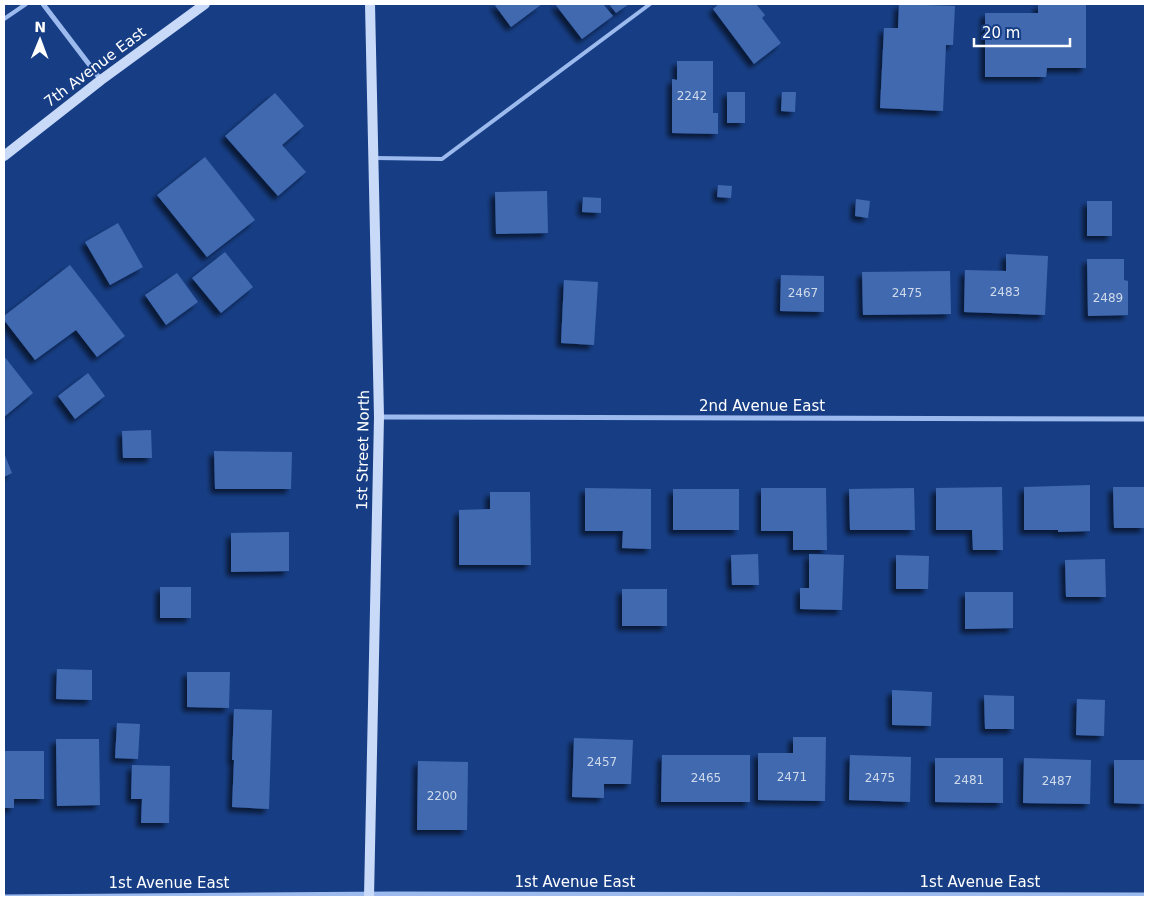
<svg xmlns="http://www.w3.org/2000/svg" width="1149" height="901" font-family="'DejaVu Sans',sans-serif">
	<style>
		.building { fill: #4069af; filter: url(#shadow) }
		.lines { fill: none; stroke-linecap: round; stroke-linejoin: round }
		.lane { stroke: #9cbaed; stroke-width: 4 }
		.street { stroke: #9cbaed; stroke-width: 5 }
		.secondary { stroke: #c9daf9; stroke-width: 10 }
		.labels { text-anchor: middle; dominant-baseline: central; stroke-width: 4; stroke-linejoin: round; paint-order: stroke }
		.number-label { font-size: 12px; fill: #cfdaeb }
		.street-label { font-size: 15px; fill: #fff; stroke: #173e85 }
	</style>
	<defs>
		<filter id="shadow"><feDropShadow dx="-4.5" dy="4.5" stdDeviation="2.5" flood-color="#0009"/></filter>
	</defs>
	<rect width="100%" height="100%" fill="#173e85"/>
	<!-- building -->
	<g class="building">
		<polygon points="494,4 542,4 511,27"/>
		<polygon points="555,4 603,4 613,16 582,39"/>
		<polygon points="609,4 629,4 616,13"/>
		<polygon points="719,4 756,4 765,15 762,18 781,43 754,64 713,9"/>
		<polygon points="899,4 955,6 953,45 946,45 943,111 880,108 884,28 898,28"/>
		<polygon points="1038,4 1086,4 1086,68 1047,68 1046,77 985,77 985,13 1038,13"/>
		<polygon points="677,61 713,61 713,113 718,113 718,134 672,133 672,79 677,80"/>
		<rect x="727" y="92" width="18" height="31"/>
		<polygon points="782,92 796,92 795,112 781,111"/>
		<polygon points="275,93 304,126 282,145 306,172 278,196 225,136"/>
		<polygon points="205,157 255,220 207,257 157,195"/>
		<polygon points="718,185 732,186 731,198 717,197"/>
		<polygon points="547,191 548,233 496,234 495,192"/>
		<polygon points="583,197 601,198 601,213 582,212"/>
		<polygon points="856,199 870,201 868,218 855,216"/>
		<rect x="1087" y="201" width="25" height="35"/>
		<polygon points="118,223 143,267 110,285 85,242"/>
		<polygon points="225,252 253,287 221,313 192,278"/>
		<polygon points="1006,254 1048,256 1045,315 964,312 965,270 1006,271"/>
		<polygon points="1087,259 1124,259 1124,280 1128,281 1128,315 1088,316"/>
		<polygon points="70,265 125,336 97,357 76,330 35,360 4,320 4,316"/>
		<polygon points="950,271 951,314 863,315 862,272"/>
		<polygon points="177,273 198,302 166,325 145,295"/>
		<polygon points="781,275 824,276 824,312 780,311"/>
		<polygon points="564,280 598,282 594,345 561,343"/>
		<polygon points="4,356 33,393 4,417"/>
		<polygon points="88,373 105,396 75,419 58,396"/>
		<polygon points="151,430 152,458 123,458 122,431"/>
		<polygon points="214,451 292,452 291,489 215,489"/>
		<polygon points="4,453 12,473 4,477"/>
		<polygon points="1090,485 1090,531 1058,532 1058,530 1024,530 1024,487"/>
		<polygon points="1002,487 1003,550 973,550 972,530 936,530 936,488"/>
		<polygon points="1113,487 1145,487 1145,528 1114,528"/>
		<polygon points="585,488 651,489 651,549 622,548 623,531 585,531"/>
		<polygon points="761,488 826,488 827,550 793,550 793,531 761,531"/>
		<polygon points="914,488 915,530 850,530 849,489"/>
		<rect x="673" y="489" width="66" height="41"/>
		<polygon points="490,492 530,492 531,565 459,565 459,510 490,509"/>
		<polygon points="289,532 289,571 231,572 231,533"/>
		<polygon points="758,554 759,585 732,585 731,555"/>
		<polygon points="809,554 844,555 842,610 800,609 800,588 809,588"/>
		<polygon points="896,555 929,556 928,589 896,589"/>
		<polygon points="1105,559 1106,597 1066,597 1065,560"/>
		<rect x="160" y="587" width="31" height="31"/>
		<rect x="622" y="589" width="45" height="37"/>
		<polygon points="965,592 1013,592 1013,628 965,629"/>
		<polygon points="57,669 92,670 92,700 56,699"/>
		<polygon points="187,672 230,672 229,708 187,707"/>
		<polygon points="892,690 932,692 931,726 892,725"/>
		<polygon points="984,695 1014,696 1014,729 985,729"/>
		<polygon points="1077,699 1105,700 1104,736 1076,735"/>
		<polygon points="234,709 272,710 269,809 232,807 234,760 232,760"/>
		<polygon points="117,723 140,724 138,759 115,758"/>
		<polygon points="793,737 826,737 825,801 758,800 758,753 793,753"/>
		<polygon points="574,738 633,740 631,784 604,784 604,798 572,797"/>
		<polygon points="56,739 99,739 100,805 57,806"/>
		<polygon points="4,751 44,751 44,799 14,799 14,808 4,808"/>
		<polygon points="662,755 750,755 750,802 661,802"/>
		<polygon points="850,755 911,757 910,802 849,800"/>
		<polygon points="935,758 1003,758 1003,803 935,802"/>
		<polygon points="1024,758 1091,760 1090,804 1023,803"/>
		<polygon points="1114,760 1145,760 1145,804 1114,803"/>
		<polygon points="418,761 468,762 467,830 417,830"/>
		<polygon points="132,765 170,766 169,823 141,823 142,799 131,799"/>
	</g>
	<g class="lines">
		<!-- lane -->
		<g class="lane">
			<polyline points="4,19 26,4"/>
			<polyline points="376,158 442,159 650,4"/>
		</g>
		<!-- street -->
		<g class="street">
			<polyline points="43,4 101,80"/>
			<polyline points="379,417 1145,419"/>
			<polyline points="4,897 392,894 1145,895"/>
		</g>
		<!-- secondary -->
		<g class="secondary">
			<polyline points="4,156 101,80 205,4"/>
			<polyline points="369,897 379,417 370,4"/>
		</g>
	</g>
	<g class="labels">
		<!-- number labels -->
		<g class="number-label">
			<text x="692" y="96">2242</text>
			<text x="1005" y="292">2483</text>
			<text x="803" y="293">2467</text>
			<text x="907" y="293">2475</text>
			<text x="1108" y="298">2489</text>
			<text x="602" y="762">2457</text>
			<text x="792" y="777">2471</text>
			<text x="706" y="778">2465</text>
			<text x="880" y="778">2475</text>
			<text x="969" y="780">2481</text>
			<text x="1057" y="781">2487</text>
			<text x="442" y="796">2200</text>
		</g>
		<!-- street labels -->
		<g class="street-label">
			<text transform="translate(95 67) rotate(-37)">7th Avenue East</text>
			<text x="762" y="406">2nd Avenue East</text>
			<text transform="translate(363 450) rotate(-89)">1st Street North</text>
			<text x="575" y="882">1st Avenue East</text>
			<text x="980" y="882">1st Avenue East</text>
			<text x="169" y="883">1st Avenue East</text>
		</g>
	</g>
	<!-- border -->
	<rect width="1149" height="901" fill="none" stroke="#ffffff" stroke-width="10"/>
	<!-- north arrow -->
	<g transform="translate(40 40) rotate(1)" stroke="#173e85" stroke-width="4" paint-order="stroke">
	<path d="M0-4L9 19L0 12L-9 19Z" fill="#ffffff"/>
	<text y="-8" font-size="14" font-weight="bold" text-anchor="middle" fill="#ffffff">N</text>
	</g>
	<!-- scale -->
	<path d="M974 38v8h96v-8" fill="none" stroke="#ffffff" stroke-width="2.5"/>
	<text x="982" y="38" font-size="15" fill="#ffffff" stroke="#173e85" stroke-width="4" paint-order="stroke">20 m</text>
</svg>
